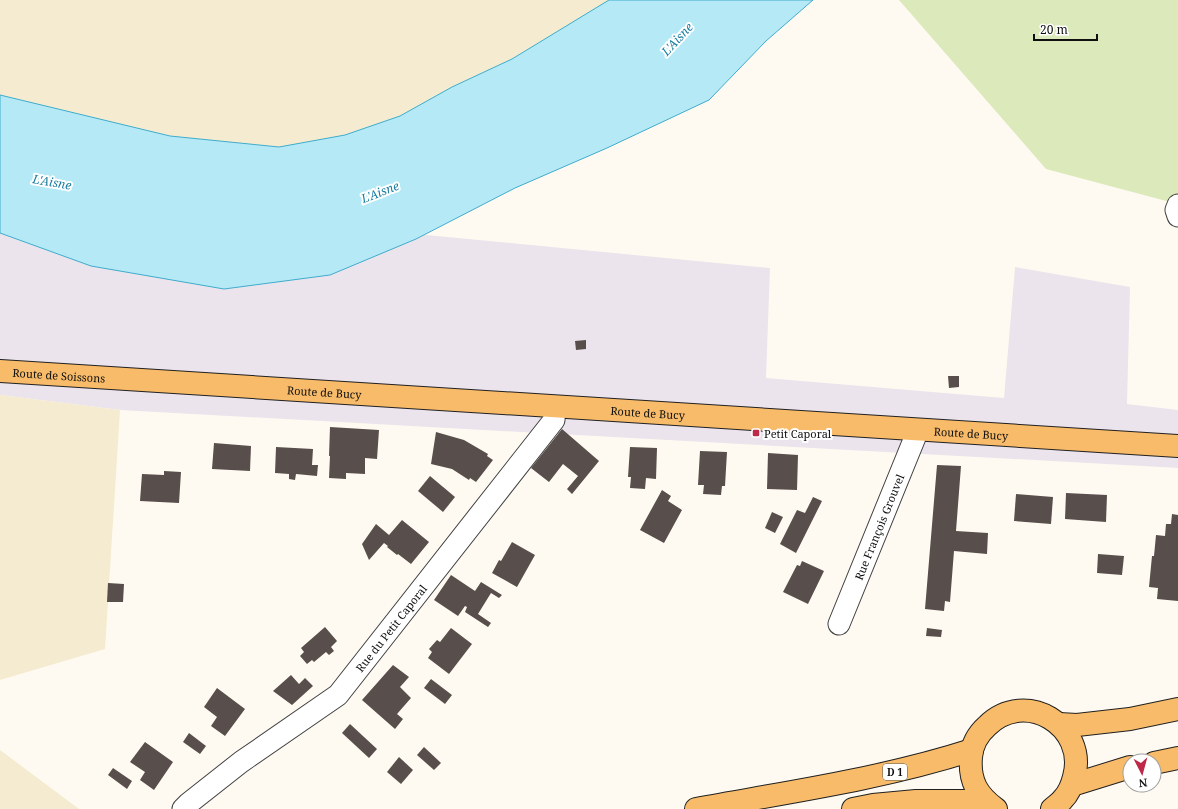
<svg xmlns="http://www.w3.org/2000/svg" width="1178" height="809" font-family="'Noto Serif',serif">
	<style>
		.industrial { fill: #ebe4ed }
		.farmland { fill: #f5ebd1 }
		.green { fill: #dbe9bb }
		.water { fill: #b6e9f6; stroke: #3eaccc }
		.building { fill: #584e4b }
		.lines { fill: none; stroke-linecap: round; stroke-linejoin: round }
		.minor-casing { stroke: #424242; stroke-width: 23 }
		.major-casing { stroke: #202020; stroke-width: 24 }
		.minor { stroke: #fff; stroke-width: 21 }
		.major { stroke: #f7bb69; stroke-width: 22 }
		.poi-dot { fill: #be2849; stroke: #fff; stroke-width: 1.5 }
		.labels { text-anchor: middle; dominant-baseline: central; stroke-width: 4; stroke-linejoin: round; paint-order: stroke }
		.shield { fill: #fff; stroke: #575757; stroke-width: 1 }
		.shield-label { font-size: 10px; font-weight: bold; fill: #0f0f0f }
		.street-label { font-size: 11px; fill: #0f0f0f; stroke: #fff }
		.poi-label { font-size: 11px; fill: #0f0f0f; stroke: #fff; text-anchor: start }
		.water-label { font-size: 12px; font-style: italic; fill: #197da0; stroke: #fff }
	</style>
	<rect width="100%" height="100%" fill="#fffaf1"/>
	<!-- industrial -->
	<polygon class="industrial" points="0,218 374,230 770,268 766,378 1004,398 1015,267 1130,287 1127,404 1178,410 1178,468 120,410 0,395"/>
	<!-- farmland -->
	<g class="farmland">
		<polygon points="0,0 733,0 374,230 0,218"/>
		<polygon points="0,395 120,410 105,649 0,680"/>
		<polygon points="0,750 79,809 0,809"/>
	</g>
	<!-- green -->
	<polygon class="green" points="899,0 1178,0 1178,197 1170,202 1046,169"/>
	<!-- water -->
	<polygon class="water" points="609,0 813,0 766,41 709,100 607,148 515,188 416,239 330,275 224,289 91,266 0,233 0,95 170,136 279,147 345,135 400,116 452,87 512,59"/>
	<!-- building -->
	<g class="building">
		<polygon points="586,340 586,349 576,350 575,341"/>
		<polygon points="948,376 959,376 959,387 949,388"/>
		<polygon points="330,427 379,430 377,459 365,458 365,474 346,473 346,479 329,478 330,456 329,456"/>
		<polygon points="562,429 599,461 572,494 567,489 578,476 563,464 549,482 531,468"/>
		<polygon points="436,432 464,440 488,454 487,456 493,460 476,482 470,478 469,480 452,469 431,464"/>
		<polygon points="214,443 251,446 250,471 212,469"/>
		<polygon points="276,447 313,449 312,465 318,465 317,476 296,474 295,480 289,479 289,474 275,473"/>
		<polygon points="630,447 657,448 656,479 646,478 645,489 630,488 631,477 628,477"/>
		<polygon points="700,451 727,452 725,486 722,486 721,495 703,494 704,485 698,485"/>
		<polygon points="768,453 798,455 797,490 767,489"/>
		<polygon points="937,465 961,466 956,531 988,533 987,554 954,551 950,602 945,601 944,611 925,609"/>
		<polygon points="164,471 181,472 179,503 140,501 142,474 164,475"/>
		<polygon points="430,476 455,497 443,512 418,491"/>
		<polygon points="662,490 671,496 668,501 682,510 664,543 640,530"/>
		<polygon points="1066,493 1107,495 1106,522 1065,519"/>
		<polygon points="1016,494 1053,497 1051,524 1014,521"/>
		<polygon points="813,497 822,501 796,553 780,544 797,510 805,513"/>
		<polygon points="772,512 783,517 775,533 765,528"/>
		<polygon points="1172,514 1178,515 1178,601 1157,599 1158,588 1149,587 1152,556 1154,556 1156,535 1165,536 1166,524 1171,524"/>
		<polygon points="402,520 429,542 411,564 398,554 397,555 387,547 388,546 384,543 369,560 362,544 376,524 389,535"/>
		<polygon points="512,542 535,555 517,587 492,573 499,560 501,561"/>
		<polygon points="1098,554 1124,556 1122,575 1097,573"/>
		<polygon points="802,561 824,571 808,604 783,592 797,565 800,566"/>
		<polygon points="451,575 475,591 481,582 502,595 499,598 491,593 478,614 491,623 488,627 465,612 467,607 465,606 458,616 434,600"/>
		<polygon points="108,583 124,584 123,602 107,602"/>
		<polygon points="325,627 337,641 331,647 334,651 329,655 326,652 314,662 312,660 307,664 300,656 304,652 301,648"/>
		<polygon points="451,628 472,644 449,674 428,658 432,652 429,649 437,640 440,642"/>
		<polygon points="927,628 942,630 941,637 926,636"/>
		<polygon points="393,665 409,677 400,687 411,698 397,714 403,719 395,729 362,700"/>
		<polygon points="291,675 299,684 305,678 313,686 292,705 273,691"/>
		<polygon points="431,679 452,695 445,704 424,688"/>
		<polygon points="217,688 245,709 225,736 211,726 217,717 204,707"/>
		<polygon points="350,724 377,749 369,758 342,733"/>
		<polygon points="189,733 206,746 200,754 183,742"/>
		<polygon points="145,742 173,762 154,790 140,780 145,772 130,762"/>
		<polygon points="424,747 441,763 434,770 417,755"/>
		<polygon points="399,757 413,770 401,784 387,772"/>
		<polygon points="113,768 132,781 127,789 108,775"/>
	</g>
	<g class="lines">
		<!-- minor casing -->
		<g class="minor-casing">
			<g id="minor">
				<polyline points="1178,205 1176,210 1178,216"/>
				<path id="s1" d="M839 624 918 430"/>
				<path id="s2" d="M183 809 189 803 241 762 338 695 554 420 555 407"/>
			</g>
		</g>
		<!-- major casing -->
		<g class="major-casing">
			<g id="major">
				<path id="s3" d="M0 371 1178 446"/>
				<polyline points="1059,724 1077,725 1130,719 1178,709"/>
				<polyline points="1154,763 1178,758"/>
				<polyline points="1072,785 1130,767"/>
				<path d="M696 809C788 792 882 779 972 750"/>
				<polyline points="853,809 873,805 916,801 985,801"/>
				<path d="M996 809C977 795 969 781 971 757 972 745 978 734 987 726 1025 688 1088 726 1074 777 1072 785 1069 793 1063 799 1060 803 1055 806 1052 809"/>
			</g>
		</g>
		<!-- minor -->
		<use href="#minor" class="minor"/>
		<!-- major -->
		<use href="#major" class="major"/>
	</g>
	<!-- markers -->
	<rect class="poi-dot" x="752" y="429" width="8" height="8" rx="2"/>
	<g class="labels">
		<!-- shield labels -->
		<rect class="shield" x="883" y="764" width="24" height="16" rx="3"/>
		<g class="shield-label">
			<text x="895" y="772">D 1</text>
		</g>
		<!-- street labels -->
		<g class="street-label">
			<text stroke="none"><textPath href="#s3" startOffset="59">Route de Soissons</textPath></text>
			<text stroke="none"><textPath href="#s3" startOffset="325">Route de Bucy</textPath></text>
			<text stroke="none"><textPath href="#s3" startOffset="649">Route de Bucy</textPath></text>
			<text stroke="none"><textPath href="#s3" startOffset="973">Route de Bucy</textPath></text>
			<text stroke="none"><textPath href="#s1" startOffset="105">Rue François Grouvel</textPath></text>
			<text stroke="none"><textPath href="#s2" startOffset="278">Rue du Petit Caporal</textPath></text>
		</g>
		<!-- poi labels -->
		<g class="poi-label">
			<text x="764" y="433">Petit Caporal</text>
		</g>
		<!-- water labels -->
		<g class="water-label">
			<text transform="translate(677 39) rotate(-47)">L'Aisne</text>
			<text transform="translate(52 182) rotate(10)">L'Aisne</text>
			<text transform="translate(380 192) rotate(-21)">L'Aisne</text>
		</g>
	</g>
	<!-- north arrow -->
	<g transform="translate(1142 773) rotate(174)"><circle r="19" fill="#ffffff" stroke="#9f9f9f"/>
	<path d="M0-3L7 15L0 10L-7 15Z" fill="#be2849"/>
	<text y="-6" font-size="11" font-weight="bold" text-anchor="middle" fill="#0f0f0f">N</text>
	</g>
	<!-- scale -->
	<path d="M1034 34v6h63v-6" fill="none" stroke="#0f0f0f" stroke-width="2"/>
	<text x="1040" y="34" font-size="12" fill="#0f0f0f" stroke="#ffffff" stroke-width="3" paint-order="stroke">20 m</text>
</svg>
